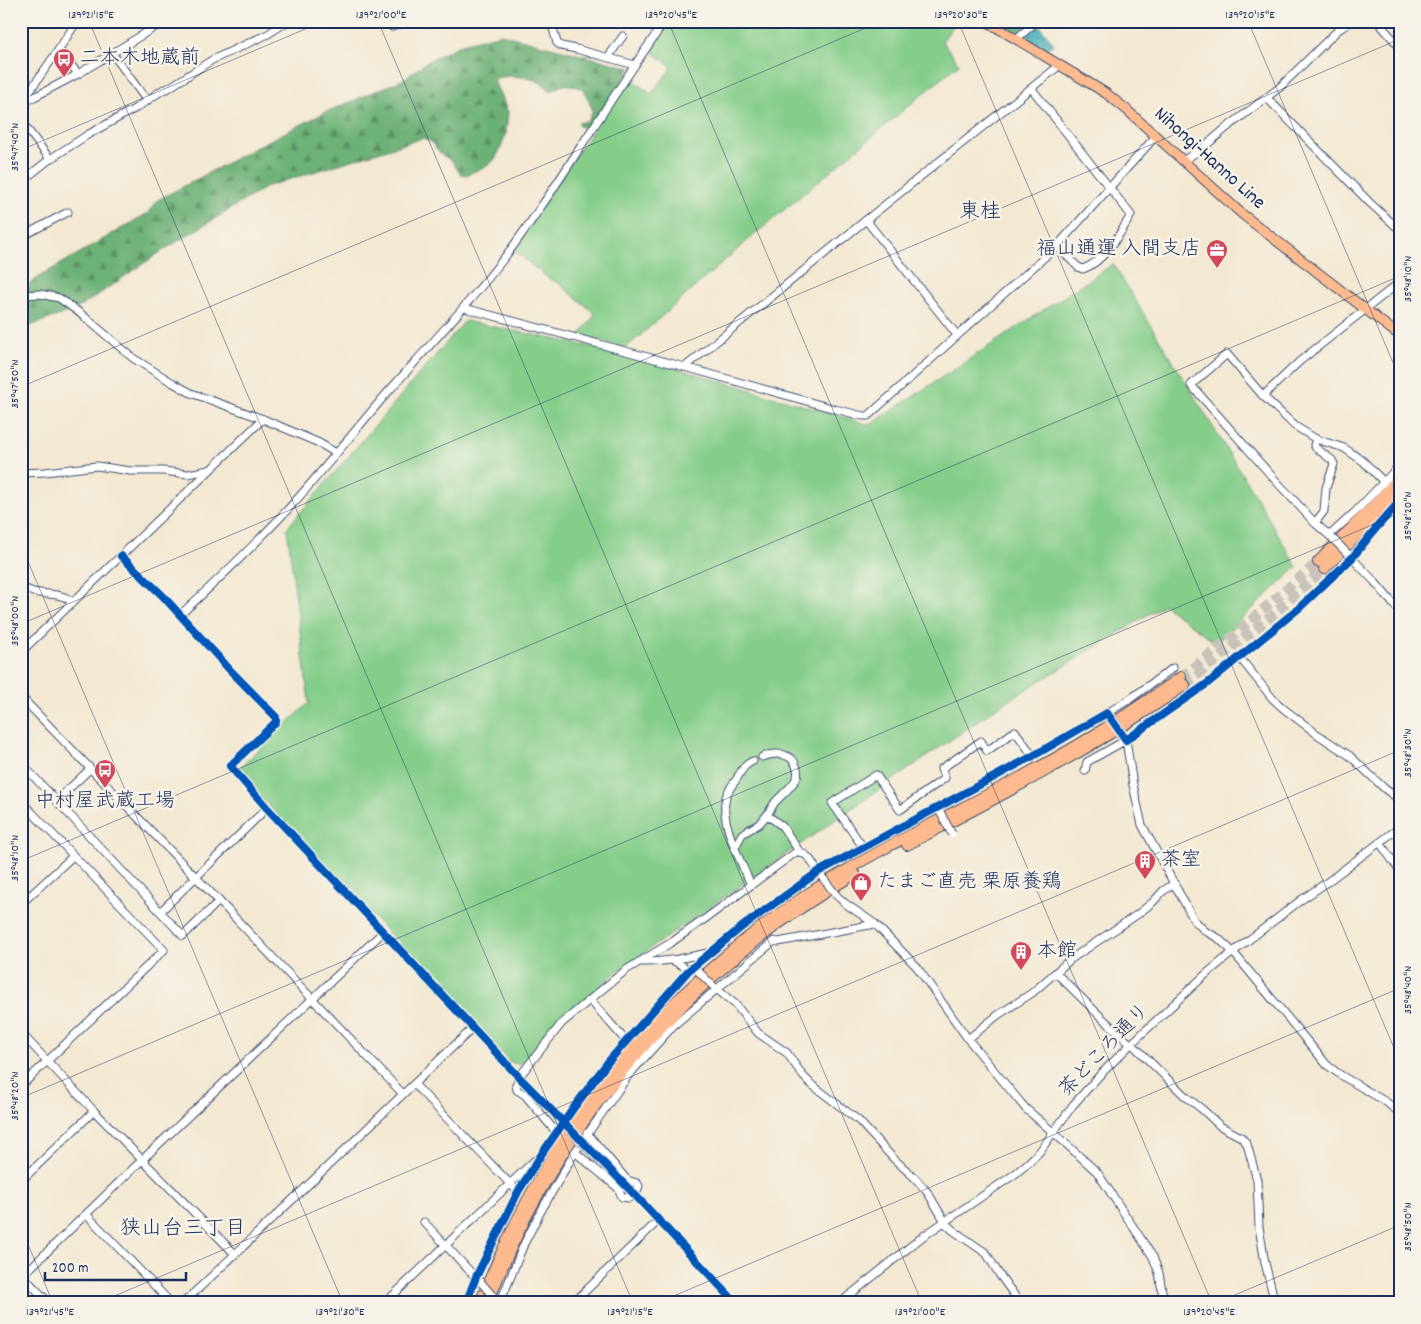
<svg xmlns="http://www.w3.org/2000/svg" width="1421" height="1324" font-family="Dekko,'Klee One',sans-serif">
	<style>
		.green { fill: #85ce8a; stroke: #507e74 }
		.forest { fill: url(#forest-firs); stroke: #44706a }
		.water { fill: url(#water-rules); stroke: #2a6e89 }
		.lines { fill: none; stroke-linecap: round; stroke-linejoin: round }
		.highway-tunnel { stroke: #c8c3ba; stroke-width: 10; stroke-dasharray: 10 5; stroke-linecap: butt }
		.minor-casing { stroke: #3b4b6f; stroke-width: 9 }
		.major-casing { stroke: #3b4b6f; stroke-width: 11 }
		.highway-casing { stroke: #3b4b6f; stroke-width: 12 }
		.minor { stroke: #fff; stroke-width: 7 }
		.major { stroke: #fcba8e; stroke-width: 9 }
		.highway { stroke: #fcba8e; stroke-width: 10 }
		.minor-bridge-casing { stroke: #3b4b6f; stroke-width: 9; stroke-linecap: butt }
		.minor-bridge { stroke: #fff; stroke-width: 7 }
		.cycleway-casing { stroke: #f7f3e8; stroke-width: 11 }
		.cycleway { stroke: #0057b8; stroke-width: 8 }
		.ticks { fill: none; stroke: #1b2f5e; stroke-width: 1; stroke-opacity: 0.45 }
		.labels { text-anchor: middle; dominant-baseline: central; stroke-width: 5; stroke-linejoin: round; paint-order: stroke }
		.poi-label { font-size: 20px; fill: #1b2f5e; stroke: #f7f3e8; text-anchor: start }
		.street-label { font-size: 20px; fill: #1b2f5e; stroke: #f7f3e8 }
		.neighbourhood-label { font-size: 21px; fill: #1b2f5e; stroke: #f7f3e8 }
		.neatline { fill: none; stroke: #1b2f5e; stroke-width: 2 }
		.ticks-label { font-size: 12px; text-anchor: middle; fill: #1b2f5e }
	</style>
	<defs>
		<pattern id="forest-firs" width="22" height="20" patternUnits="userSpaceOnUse" patternTransform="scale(1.25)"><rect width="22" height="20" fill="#6cb176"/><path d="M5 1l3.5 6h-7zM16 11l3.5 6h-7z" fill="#589064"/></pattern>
		<pattern id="water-rules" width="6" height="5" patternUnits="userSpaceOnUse" patternTransform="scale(1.25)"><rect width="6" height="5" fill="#3aacb4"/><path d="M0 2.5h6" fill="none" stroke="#308c96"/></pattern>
	</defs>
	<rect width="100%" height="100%" fill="#f7f3e8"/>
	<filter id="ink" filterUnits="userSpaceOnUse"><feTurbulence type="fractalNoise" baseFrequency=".02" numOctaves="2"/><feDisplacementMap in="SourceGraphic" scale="10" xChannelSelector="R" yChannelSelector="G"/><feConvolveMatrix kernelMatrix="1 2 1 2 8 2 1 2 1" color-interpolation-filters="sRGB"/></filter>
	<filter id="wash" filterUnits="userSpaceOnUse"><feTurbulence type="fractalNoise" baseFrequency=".0096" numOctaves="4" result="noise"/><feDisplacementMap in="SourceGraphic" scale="20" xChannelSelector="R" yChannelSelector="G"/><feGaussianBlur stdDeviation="1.12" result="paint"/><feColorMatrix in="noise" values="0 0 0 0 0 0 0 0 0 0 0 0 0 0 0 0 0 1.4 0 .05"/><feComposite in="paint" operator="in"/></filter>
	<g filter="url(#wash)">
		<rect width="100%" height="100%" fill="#f3e8d1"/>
		<!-- green -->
		<g class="green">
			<polygon points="668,21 957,21 942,41 959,64 749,239 626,348 579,336 595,315 590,309 558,283 548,278 512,249 629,77 651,94 672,67 649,49"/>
			<polygon points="1113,264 1256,497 1297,567 1216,643 1164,605 1001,705 619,970 555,1025 526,1061 519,1064 510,1062 236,771 309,703 287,528 465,321 632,355 870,425"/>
		</g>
		<!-- forest -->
		<g class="forest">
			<polygon points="996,21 1032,21 1017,33"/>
			<path d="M501 34 631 68 590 129 579 126 578 123 587 121 593 111 584 90C571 84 564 82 552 91 546 89 545 84 539 82 527 76 508 75 495 78V83L508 112 506 133 501 148 495 159 489 165 466 175 460 174 452 161 442 155 431 142 423 138 268 186 162 251 77 309 21 329V290L42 275 148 213 156 201 268 141 326 112 402 80 430 60 462 44Z"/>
		</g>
		<!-- water -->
		<polygon class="water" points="1039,25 1054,44 1045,50 1025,37"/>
	</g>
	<g filter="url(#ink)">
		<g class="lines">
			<!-- highway-tunnel -->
			<g class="highway-tunnel">
				<polyline points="1181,677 1223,644 1318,562"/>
				<polyline points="1185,685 1269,618 1324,569"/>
			</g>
			<!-- minor casing -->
			<g class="minor-casing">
				<g id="minor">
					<polyline points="389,21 392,27 408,21"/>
					<polyline points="551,21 557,43 561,46 576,49 635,65"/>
					<polyline points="1377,21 1400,47"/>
					<polyline points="1016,39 1037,21"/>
					<polyline points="59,49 78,74"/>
					<polyline points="112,53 147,101"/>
					<polyline points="610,58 611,53 623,36"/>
					<path d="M1032 89 1131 215C1120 234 1105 261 1083 269L1078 267 1057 246"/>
					<polyline points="1267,98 1370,203 1400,230"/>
					<polyline points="25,102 27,95 59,49 77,21"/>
					<polyline points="21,104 78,74 165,21"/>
					<polyline points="21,121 50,159"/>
					<polyline points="1183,161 1204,147 1225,129 1279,88 1338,30 1352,21"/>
					<polyline points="21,182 50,159 89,134 136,108 164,89 167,89 212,60 268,34 288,21"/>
					<polyline points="866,220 957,335"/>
					<polyline points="21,237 68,212"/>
					<polyline points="21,295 40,294 59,298 80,313 133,358 173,383 191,393 263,419 319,443 336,453"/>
					<polyline points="464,308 685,367 835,409 863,416 868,416 1057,246 1156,136"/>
					<polyline points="685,367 866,220 1060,65"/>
					<polyline points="1263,396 1300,361 1400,282"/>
					<polyline points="21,473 45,472 97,466 130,471 163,471 188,474 209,470"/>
					<polyline points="1315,523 1324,511 1326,488 1334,464 1332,460 1316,448 1314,445 1316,439"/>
					<polyline points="1330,535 1355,512 1400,465"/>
					<polyline points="1331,537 1315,523 1277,482 1191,385 1227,354 1263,396 1295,426 1316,439 1344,448 1363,461 1384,482"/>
					<polyline points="121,556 162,595 230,670 276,717 276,722 230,766 267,808 560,1120"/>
					<polyline points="1350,556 1374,581 1400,612"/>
					<path d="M21 587C25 589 29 590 33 592 46 595 61 592 73 602"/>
					<path d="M180 615C218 580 255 545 290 507 324 470 355 430 388 392 431 344 475 297 514 245 538 212 561 178 583 143 610 102 637 61 665 21"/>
					<polyline points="21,652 263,419"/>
					<polyline points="1240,658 1273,699 1284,709 1317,734 1350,756 1385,789 1400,800"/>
					<polyline points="21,697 219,901 403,1094"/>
					<polyline points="1107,713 1130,699 1173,668"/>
					<polyline points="1124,737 1126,740 1208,683 1298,609 1352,558 1377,527 1400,501"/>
					<path d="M762 757C770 754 780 752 789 757 795 760 799 770 797 777 794 785 782 795 776 801 773 805 770 810 767 815L782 826 799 851"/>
					<polyline points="21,763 183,936 219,901"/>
					<polyline points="1085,771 1087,762 1126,740 1133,785 1142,825 1194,920 1205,931 1218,938 1233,952 1327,1065 1339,1074 1386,1102 1400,1113"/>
					<polyline points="57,800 90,769"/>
					<polyline points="21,801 164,950 21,1086"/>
					<polyline points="1380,843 1400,871"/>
					<polyline points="735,847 742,834 759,824 767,815"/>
					<polyline points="863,847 832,803 876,775 900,810 945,778 941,769 981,741 987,751 1015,731 1033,756"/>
					<path d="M751 885C741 861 719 822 726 797 728 791 732 785 736 780 741 772 743 765 753 761"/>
					<polyline points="837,896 846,904 875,924 917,967 968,1039 1016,1097 1026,1109 1053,1132 1097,1172 1153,1257 1159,1273 1164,1303"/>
					<polyline points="21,904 73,856"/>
					<polyline points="161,911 267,808"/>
					<polyline points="672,960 683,966 688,971"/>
					<path d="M639 962C663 963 684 958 707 953"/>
					<polyline points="1056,973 1100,1016 1127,1041 1134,1046 1184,1095 1203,1110 1220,1126 1241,1137 1247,1144 1257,1180 1259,1227 1265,1263 1275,1303"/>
					<polyline points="714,987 735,1004 758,1033 787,1053 803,1076 811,1084 858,1120 894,1159 915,1178 928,1193 947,1225 954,1231 986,1253 999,1274 1020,1303"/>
					<polyline points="590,1000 626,1041"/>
					<polyline points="21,1033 94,1111 235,1254"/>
					<polyline points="968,1039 998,1015 1032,993 1071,959 1138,914 1153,902 1163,891 1175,883"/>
					<polyline points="414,1084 518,1192"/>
					<path d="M556 1132 525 1095 517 1090 516 1085 519 1077 562 1023 610 983 626 970 672 942 709 916 796 852C808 851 814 866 820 875"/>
					<polyline points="584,1145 635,1195 736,1303"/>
					<polyline points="575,1152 618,1188 622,1197 629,1198 637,1192 639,1186 637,1183 627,1180 587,1133"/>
					<polyline points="21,1181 94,1111"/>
					<polyline points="87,1215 171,1303"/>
					<polyline points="424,1222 478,1280"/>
					<polyline points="21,1274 49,1303"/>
					<polyline points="21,1277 142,1160 383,932"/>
					<polyline points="850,1295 854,1303"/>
					<path d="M183 1303C281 1212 376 1119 473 1028"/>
					<polyline points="385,1303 535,1160"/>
					<polyline points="466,1303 476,1277 518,1192 543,1152 575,1106 608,1062 688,971 743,926 818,872 1033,756 1107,713 1111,716"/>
					<polyline points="500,1303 524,1244 541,1211 575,1152 628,1076 674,1025 774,941 778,942 875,924"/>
					<polyline points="573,1303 658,1221"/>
					<polyline points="840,1303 922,1237 1015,1174 1028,1163 1040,1151 1073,1105 1099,1076 1131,1044 1205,975 1233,952 1301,900 1326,883 1400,827"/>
				</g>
			</g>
			<!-- major casing -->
			<g class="major-casing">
				<polyline id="major" points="986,21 1086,81 1107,94 1127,110 1242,214 1400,336"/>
			</g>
			<!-- highway casing -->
			<g class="highway-casing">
				<g id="highway">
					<polyline points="1318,562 1371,508 1400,476"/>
					<polyline points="1324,569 1348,545 1400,488"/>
					<path d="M907 845C1002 795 1096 747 1185 685"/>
					<path d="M480 1303C545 1134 661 990 812 891 895 838 986 799 1071 749 1109 727 1145 702 1181 677"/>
					<path d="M488 1303C556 1122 688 971 855 874"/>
				</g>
			</g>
			<!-- minor -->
			<use href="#minor" class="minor"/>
			<!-- major -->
			<use href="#major" class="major"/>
			<!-- highway -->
			<use href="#highway" class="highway"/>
			<!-- minor-bridge casing -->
			<g class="minor-bridge-casing">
				<g id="minor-bridge">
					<polyline points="1331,537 1350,556"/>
					<polyline points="1111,716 1124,737"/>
					<polyline points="939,810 952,834"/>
					<polyline points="822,877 837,896"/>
					<polyline points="698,971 714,987"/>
					<polyline points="560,1120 584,1145"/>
					<polyline points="479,1280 498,1302"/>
				</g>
			</g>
			<!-- minor-bridge -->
			<use href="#minor-bridge" class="minor-bridge"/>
			<!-- cycleway casing -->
			<g class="cycleway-casing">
				<g id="cycleway">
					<polyline points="121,556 162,595 230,670 276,717 276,722 230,766 267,808 519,1077 635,1195 736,1303"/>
					<polyline points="466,1303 476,1277 518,1192 543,1152 575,1106 608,1062 688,971 743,926 818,872 1033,756 1107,713 1126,740 1208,683 1298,609 1352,558 1377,527 1400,501"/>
				</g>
			</g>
			<!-- cycleway -->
			<use href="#cycleway" class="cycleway"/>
		</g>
	</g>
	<!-- ticks -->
	<path class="ticks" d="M89 21 633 1303M378 21 922 1303M668 21 1212 1303M958 21 1400 1062M1248 21 1400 379M21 150 324 21M21 387 882 21M21 545 343 1303M21 624 1400 39M21 861 1400 276M21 1098 1400 513M21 1228 53 1303M98 1303 1400 750M657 1303 1400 988M1216 1303 1400 1225"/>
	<!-- icons -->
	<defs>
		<g id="bus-pin" transform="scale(1.125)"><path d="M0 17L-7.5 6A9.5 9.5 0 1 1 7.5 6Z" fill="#d1495b" stroke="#f7f3e8"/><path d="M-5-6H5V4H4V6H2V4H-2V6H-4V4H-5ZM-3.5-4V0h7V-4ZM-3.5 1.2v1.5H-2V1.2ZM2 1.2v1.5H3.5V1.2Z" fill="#fff"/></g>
		<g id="office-pin" transform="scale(1.125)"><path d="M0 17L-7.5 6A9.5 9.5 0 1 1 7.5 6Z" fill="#d1495b" stroke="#f7f3e8"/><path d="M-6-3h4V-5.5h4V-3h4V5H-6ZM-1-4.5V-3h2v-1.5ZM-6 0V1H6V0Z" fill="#fff"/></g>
		<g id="building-pin" transform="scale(1.125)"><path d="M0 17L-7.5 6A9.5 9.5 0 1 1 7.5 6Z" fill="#d1495b" stroke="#f7f3e8"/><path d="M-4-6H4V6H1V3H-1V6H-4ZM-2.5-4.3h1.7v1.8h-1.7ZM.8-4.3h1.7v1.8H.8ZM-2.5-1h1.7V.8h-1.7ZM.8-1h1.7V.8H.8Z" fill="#fff"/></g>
		<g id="shop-pin" transform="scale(1.125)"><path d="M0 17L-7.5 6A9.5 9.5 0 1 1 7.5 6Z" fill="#d1495b" stroke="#f7f3e8"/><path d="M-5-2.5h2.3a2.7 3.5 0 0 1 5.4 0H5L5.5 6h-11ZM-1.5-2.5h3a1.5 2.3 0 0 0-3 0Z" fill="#fff"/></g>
	</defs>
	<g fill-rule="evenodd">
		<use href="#bus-pin" x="64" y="59"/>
		<use href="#office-pin" x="1217" y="250"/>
		<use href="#bus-pin" x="105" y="770"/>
		<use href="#building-pin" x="1145" y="861"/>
		<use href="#shop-pin" x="861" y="883"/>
		<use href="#building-pin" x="1021" y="952"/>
	</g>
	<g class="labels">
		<!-- poi labels -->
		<g class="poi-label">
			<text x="80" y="59">二本木地蔵前</text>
			<text x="1201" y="250" text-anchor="end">福山通運 入間支店</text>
			<text x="105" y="802" text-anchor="middle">中村屋武蔵工場</text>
			<text x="1161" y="861">茶室</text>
			<text x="877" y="883">たまご直売 栗原養鶏</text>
			<text x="1037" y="952">本館</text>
		</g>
		<!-- street labels -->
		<g class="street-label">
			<text transform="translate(1209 159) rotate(42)">Nihongi-Hanno Line</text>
			<text transform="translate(1105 1051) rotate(-46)">茶どころ通り</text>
		</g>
		<!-- neighbourhood labels -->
		<g class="neighbourhood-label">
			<text x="980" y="213">東桂</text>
			<text x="183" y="1230">狭山台三丁目</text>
		</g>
	</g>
	<!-- margin -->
	<rect width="1421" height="1324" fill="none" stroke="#f7f3e8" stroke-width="55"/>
	<!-- scale -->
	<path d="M45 1272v8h141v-8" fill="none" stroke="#1b2f5e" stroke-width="2.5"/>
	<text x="52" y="1272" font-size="15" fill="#1b2f5e" stroke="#f7f3e8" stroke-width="4" paint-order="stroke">200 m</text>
	<rect x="28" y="28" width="1366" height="1268" class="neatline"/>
	<g class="ticks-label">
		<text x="91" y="18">139°21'15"E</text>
		<text x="381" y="18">139°21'00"E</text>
		<text x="671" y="18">139°20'45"E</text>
		<text x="961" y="18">139°20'30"E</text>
		<text x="1250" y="18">139°20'15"E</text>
		<text transform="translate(14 147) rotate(-90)" y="4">35°47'40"N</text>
		<text transform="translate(1407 279) rotate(-90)" y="4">35°48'10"N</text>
		<text transform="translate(14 384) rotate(-90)" y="4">35°47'50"N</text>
		<text transform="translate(1407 516) rotate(-90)" y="4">35°48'20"N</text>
		<text transform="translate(14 621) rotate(-90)" y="4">35°48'00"N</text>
		<text transform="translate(1407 753) rotate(-90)" y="4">35°48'30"N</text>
		<text transform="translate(14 858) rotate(-90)" y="4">35°48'10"N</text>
		<text transform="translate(1407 990) rotate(-90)" y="4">35°48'40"N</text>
		<text transform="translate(14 1096) rotate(-90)" y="4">35°48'20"N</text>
		<text transform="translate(1407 1227) rotate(-90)" y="4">35°48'50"N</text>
		<text x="50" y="1315">139°21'45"E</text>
		<text x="340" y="1315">139°21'30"E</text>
		<text x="630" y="1315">139°21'15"E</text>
		<text x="920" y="1315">139°21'00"E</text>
		<text x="1209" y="1315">139°20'45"E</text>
	</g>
</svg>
